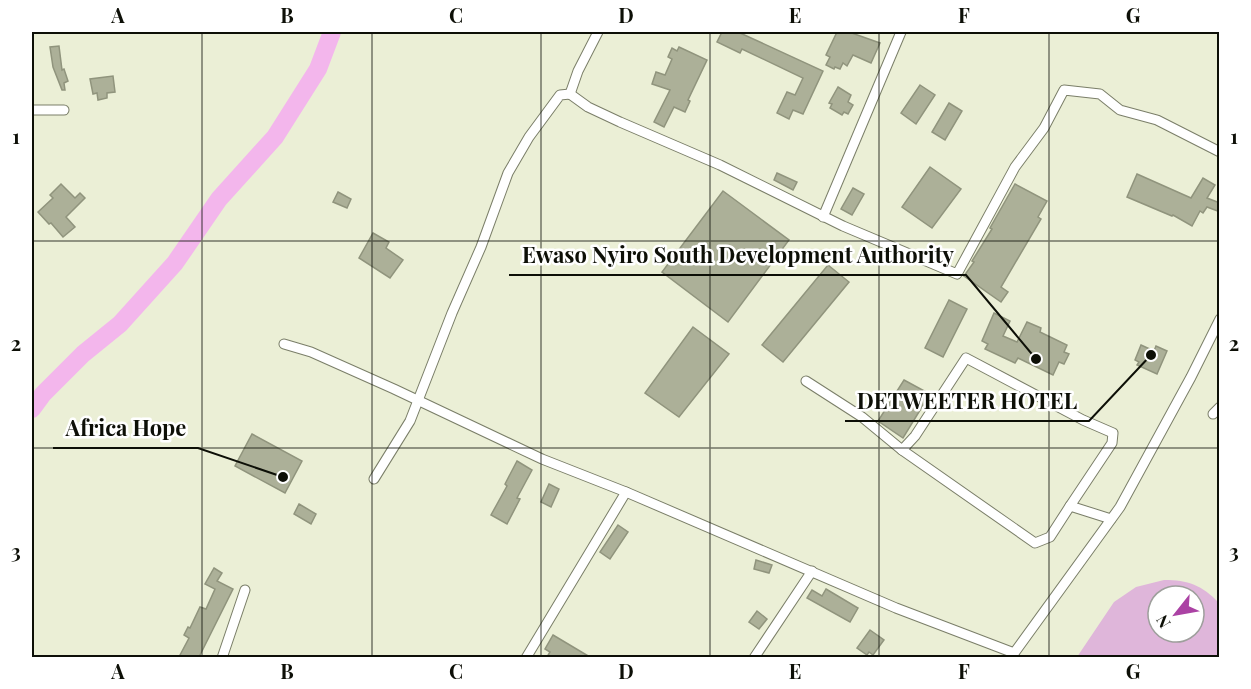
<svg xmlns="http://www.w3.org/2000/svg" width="1251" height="689" font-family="'Playfair Display',serif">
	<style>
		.green { fill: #dfb6da; fill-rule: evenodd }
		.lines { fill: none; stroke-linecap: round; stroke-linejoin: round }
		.river { stroke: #f3b6ec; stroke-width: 18 }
		.building { fill: #acb098; stroke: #90947d; stroke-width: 1.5 }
		.street-casing { stroke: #7a7e68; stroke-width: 11 }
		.street { stroke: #fff; stroke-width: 9 }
		.grid { fill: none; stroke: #0d0f07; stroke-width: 1.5; stroke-opacity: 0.55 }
		.leader { fill: none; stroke: #0d0f07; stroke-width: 2 }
		.callout-dot { fill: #0d0f07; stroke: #fff; stroke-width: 2 }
		.callout-label { font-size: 22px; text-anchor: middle; font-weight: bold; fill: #0d0f07; stroke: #fff; stroke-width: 5; stroke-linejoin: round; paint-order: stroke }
		.neatline { fill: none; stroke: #0d0f07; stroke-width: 2 }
		.grid-label { font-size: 20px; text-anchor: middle; font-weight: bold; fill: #0d0f07 }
	</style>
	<rect width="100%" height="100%" fill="#ebefd6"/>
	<!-- green -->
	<path class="green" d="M1164 580C1188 580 1202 585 1219 603V657H1077L1114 602 1136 587ZM1158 596H1194V632H1158Z"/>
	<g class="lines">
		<!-- river -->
		<polyline class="river" points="32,409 43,394 83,354 120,324 175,263 219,199 275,137 318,69 332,32"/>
	</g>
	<!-- building -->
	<g class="building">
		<polygon points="722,32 738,32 823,71 803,114 793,110 789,119 777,113 787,92 795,95 803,78 742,49 740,53 717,42"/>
		<polygon points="837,32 849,32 880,43 871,63 853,55 847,66 843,63 840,69 835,67 834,69 826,65 830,57 826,55"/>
		<polygon points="59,46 62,70 64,69 68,81 64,83 65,90 62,90 53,67 50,47"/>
		<polygon points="679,47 707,60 688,100 690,101 685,112 674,107 664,127 654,122 670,90 652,84 656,72 665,75 672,59 668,57 672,48 677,51"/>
		<polygon points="113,76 115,92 107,93 107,98 98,100 97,93 93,94 90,79"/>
		<polygon points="920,85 935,95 916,124 901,113"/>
		<polygon points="838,87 851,95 848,102 853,105 848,114 844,112 842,115 830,108 832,104 829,103"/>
		<polygon points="949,103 962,111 945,140 932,132"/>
		<polygon points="930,167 961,189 932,228 902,207"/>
		<polygon points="777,173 797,182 793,190 774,180"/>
		<polygon points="1137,174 1191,198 1203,178 1215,185 1207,198 1220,203 1220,212 1207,207 1203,213 1200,211 1192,226 1173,215 1172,216 1127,197"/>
		<polygon points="61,184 75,198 80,193 85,198 66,217 75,227 63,237 51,223 49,224 38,212 53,198 50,195"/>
		<polygon points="1015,184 1047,201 1038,217 1041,219 1001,287 1008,292 1001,302 964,276 974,262 972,261 992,229 990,228"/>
		<polygon points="853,188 864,194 852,215 841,209"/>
		<polygon points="723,191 789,240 728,322 662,272"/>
		<polygon points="338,192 351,199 347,208 333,202"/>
		<polygon points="373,233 389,242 386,248 403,260 390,278 359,258"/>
		<polygon points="828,265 849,282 783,362 762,345"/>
		<polygon points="949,300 967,309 943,357 925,348"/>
		<polygon points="994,313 1010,321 1003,336 1017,342 1027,322 1041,328 1040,332 1067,345 1064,352 1069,354 1064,364 1059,362 1053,375 1018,358 1015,363 985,349 988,344 982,341"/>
		<polygon points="693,327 729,354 679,417 645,393"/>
		<polygon points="1141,345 1154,351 1156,346 1167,351 1157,374 1137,365 1139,362 1135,360"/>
		<polygon points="904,380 930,394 903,438 878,421"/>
		<polygon points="252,434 302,461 285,493 235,466"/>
		<polygon points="517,461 532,470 517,498 520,499 507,524 491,515 507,486 505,484"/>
		<polygon points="549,484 559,489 551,507 541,502"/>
		<polygon points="299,504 316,514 311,524 294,514"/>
		<polygon points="618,525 628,532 610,559 600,552"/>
		<polygon points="756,560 772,565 769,573 754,569"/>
		<polygon points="214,568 222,573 217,581 233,589 199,657 179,657 189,638 184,635 188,627 190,628 200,607 206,609 215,589 205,584"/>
		<polygon points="826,589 858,608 850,622 807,598 812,590 822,596"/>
		<polygon points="757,611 767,619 759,629 749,622"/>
		<polygon points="870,630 884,640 873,655 869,652 867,655 857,648"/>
		<polygon points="553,635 590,657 547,657 550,652 545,649"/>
	</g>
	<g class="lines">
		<!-- street casing -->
		<g class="street-casing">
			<g id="street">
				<polyline points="570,94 588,107 620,122 720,165 843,226 957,274 1015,167 1044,128 1064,90 1100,94 1120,110 1157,120 1220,152"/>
				<polyline points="570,94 578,71 598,32"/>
				<polyline points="32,110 64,110"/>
				<polyline points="823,217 901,32"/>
				<polyline points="284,344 311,352 394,389 542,459 626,492 896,608 1014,653"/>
				<polyline points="806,381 862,417 902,450 915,436 966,358 1083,420 1113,433 1112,443 1070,506 1111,519"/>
				<polyline points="1213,414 1220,407"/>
				<polyline points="902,450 1035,543 1050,537 1070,506"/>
				<polyline points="374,479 410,421 452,313 481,247 508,173 529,137 560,95 570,94"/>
				<polyline points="1012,656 1120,507 1191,377 1220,319"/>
				<polyline points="222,658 245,590"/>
				<polyline points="526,658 626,492"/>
				<polyline points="754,658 812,571"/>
			</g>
		</g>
		<!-- street -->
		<use href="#street" class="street"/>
	</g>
	<!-- grid -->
	<path class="grid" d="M202 32V658M372 32V658M541 32V658M710 32V658M879 32V658M1049 32V658M32 241H1220M32 448H1220"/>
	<!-- callouts -->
	<path class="leader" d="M1036 359L966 275H509M1151 355L1089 421H845M283 477L198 448H53"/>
	<g class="callout-dot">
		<circle cx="1036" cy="359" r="6"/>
		<circle cx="1151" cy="355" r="6"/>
		<circle cx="283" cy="477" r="6"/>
	</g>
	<g class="callout-label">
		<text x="738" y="263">Ewaso Nyiro South Development Authority</text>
		<text x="967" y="409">DETWEETER HOTEL</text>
		<text x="126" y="436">Africa Hope</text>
	</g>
	<!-- border -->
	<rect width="1251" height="689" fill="none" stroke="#ffffff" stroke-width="66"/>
	<!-- north arrow -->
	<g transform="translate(1176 614) rotate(239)"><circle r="28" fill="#ffffff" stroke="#9e9f9c" stroke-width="1.5"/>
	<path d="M0-4.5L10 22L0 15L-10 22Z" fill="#ab42a4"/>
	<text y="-9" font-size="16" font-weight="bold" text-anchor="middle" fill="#0d0f07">N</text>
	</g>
	<rect x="33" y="33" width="1185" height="623" class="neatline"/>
	<g class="grid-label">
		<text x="118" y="23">A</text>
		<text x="287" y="23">B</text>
		<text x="456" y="23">C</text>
		<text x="626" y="23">D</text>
		<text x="795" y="23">E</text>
		<text x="964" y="23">F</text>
		<text x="1133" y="23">G</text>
		<text x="16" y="144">1</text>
		<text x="1234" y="144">1</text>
		<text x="16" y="351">2</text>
		<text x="1234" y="351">2</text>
		<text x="16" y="559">3</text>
		<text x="1234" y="559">3</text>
		<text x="118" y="679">A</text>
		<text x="287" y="679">B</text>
		<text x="456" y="679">C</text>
		<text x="626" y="679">D</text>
		<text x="795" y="679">E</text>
		<text x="964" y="679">F</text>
		<text x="1133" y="679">G</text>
	</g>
</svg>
